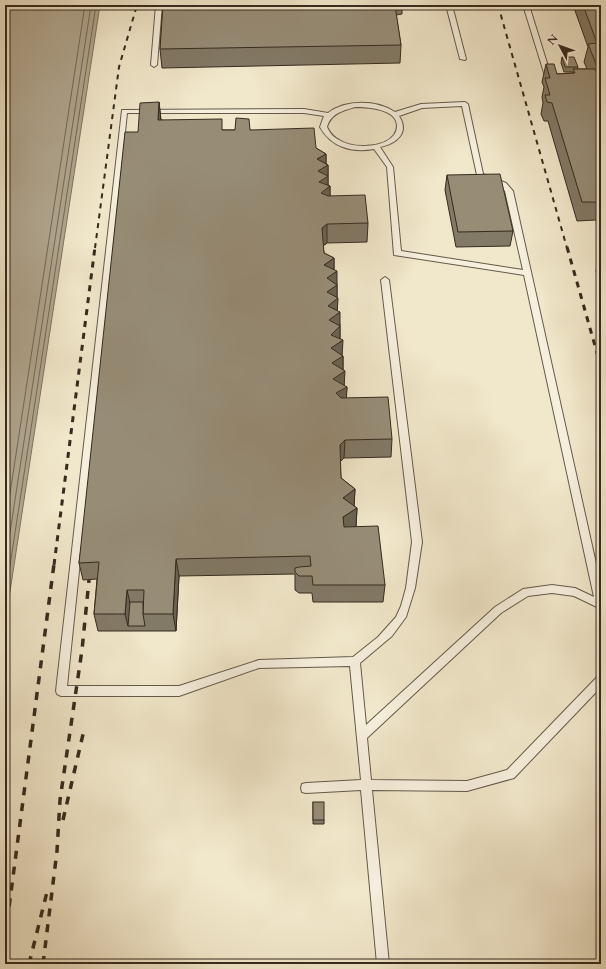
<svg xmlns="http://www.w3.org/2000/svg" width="606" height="969" font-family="Cardo,serif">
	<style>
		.water { fill: #b1a790; stroke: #7f7562 }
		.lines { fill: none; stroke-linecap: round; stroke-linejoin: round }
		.shore { stroke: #736957; stroke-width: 1 }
		.service-casing { stroke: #645a49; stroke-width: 2 }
		.service { fill: #f6efdd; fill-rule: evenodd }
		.rail-far2 { stroke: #352b1e; stroke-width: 2; stroke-dasharray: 5 5; stroke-linecap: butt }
		.rail-far1 { stroke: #352b1e; stroke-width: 3; stroke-dasharray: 6 6; stroke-linecap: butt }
		.rail { stroke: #352b1e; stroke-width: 3.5; stroke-dasharray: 8 8; stroke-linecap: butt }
		.wall { fill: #827966; stroke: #352b1e }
		.shaded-wall { fill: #6a6353; stroke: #352b1e }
		.building { fill: #978d77; stroke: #352b1e }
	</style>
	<rect width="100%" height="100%" fill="#f1e7ca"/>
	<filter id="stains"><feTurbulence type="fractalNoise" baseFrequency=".005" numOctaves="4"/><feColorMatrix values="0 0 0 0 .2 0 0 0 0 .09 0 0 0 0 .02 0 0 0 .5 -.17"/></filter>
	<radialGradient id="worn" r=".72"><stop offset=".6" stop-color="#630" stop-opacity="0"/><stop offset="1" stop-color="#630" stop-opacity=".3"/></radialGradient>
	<!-- water -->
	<polygon class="water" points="5,5 100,5 5,624"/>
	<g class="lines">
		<!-- shore -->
		<g class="shore">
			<polyline points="5,526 85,5"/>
			<polyline points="5,565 91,5"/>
			<polyline points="5,598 96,5"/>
		</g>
		<!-- service casing -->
		<g class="service-casing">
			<g id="service">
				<polygon points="156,5 162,5 157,65 154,67 151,65"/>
				<polygon points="446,5 452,5 466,59 465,60 460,59"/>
				<polygon points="523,5 529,5 551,76 550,77 545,76"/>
				<path d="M465 102 468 104 483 174 506 183 513 191 601 586V609L574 596 552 593 528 596 501 613 367 738 371 780 467 781 507 770 597 677 601 675V687L514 778 467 791 372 790 389 964H377L361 790 306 793 302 792 301 788 302 784 306 783 361 780 350 666 259 668 179 696H61L57 694 56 691 122 110 304 109 328 113C346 99 377 100 395 112L421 104ZM462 106 477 175C485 183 498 182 505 191L523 270 401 251 393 167 380 147C396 144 410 133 399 116L422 108ZM355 107C368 107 397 109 397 126 397 129 396 132 394 135 384 148 353 149 339 140 333 137 330 133 327 127 331 113 343 111 355 107ZM127 113H304L324 116 320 127C331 147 352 153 374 149L387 167 394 255 524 275 594 597 575 588 552 585 523 589 495 607 366 725 360 663 392 636 406 617 415 588 422 542 389 280 385 277 381 280 412 542 406 588 401 606 396 617 378 637 353 657 259 660 179 686H67Z"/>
			</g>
		</g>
		<!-- service -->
		<use href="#service" class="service"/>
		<!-- rail-far2 -->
		<g class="rail-far2">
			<polyline points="498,5 567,248"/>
			<polyline points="95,248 119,67 137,5"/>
		</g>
		<!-- rail-far1 -->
		<g class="rail-far1">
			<polyline points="567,247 601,367"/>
			<polyline points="54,565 95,247"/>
		</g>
		<!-- rail -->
		<g class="rail">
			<polyline points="63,820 84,730"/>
			<polyline points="5,938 54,564"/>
			<polyline points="29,964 48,888"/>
			<polyline points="43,964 57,851 60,800 82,650 89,580"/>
		</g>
	</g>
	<!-- wall -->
	<g class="wall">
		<polygon points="163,5 402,5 402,14 396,15 401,45 400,63 162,68 160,49"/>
		<polygon points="573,5 601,5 601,237 596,220 577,221 548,121 544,121 541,114 543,103 542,97 544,87 542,82 546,64 557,74 573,73 573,72 564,72 561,63 562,57 578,67 577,69 587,69 584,62 588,47"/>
		<polygon points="159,102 161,120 223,130 250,130 316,148 326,154 326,163 328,165 328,185 330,186 330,196 368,223 367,242 327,243 323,246 324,253 334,258 334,269 337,285 337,310 340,325 340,339 342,355 343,356 343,369 344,386 347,387 346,398 392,439 391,457 344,458 340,462 341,478 355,489 354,506 357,508 356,526 355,527 385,585 383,602 313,602 312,593 299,593 295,590 295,574 179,576 176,631 98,631 94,614 97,579 83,580 79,563 138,132"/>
		<polygon points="447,175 513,231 510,246 456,247 445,190"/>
		<polygon points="601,252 601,283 599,283 596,271"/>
		<polygon points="313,802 324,820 324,824 313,824"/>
	</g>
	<!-- shaded-wall -->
	<g class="shaded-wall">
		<polygon points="159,102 161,121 158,120"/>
		<polygon points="326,154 326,166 328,165 328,188 330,186 330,205 317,190 317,159"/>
		<polygon points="327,224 327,243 321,247 322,228"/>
		<polygon points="334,258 334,273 337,271 337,299 338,298 337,314 340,312 340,342 343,340 342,357 343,356 343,372 345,371 344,388 347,387 346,406 332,398 324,265"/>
		<polygon points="345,440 344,458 339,463 340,445"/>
		<polygon points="355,489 354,507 343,498"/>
		<polygon points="357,508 356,526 342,535 343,517"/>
		<polygon points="176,559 179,576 176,631 173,614"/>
		<polygon points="127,590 131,607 128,626 125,614"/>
	</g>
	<!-- building -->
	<g class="building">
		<polygon points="163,5 395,5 401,45 160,49"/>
		<polygon points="583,5 601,5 601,76 588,44 597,43"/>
		<polygon points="562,57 574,57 578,67 565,67"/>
		<polygon points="546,64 554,64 557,74 575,73 573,69 595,69 599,78 601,78 601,203 600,202 582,202 552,103 547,102 545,95 550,95 545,78 550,78"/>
		<polygon points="159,102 158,120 222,119 222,130 235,130 236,118 249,119 250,130 314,128 316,148 326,154 317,159 328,165 318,171 328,176 319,182 330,186 321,193 328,196 365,195 368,223 327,224 322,228 324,253 334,258 324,265 337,271 327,278 337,285 327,292 338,298 328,306 340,312 329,320 340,326 331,335 343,340 331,348 343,356 332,363 345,371 333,379 347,387 336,393 341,398 388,397 392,439 345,440 340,445 341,478 355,489 343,498 357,508 343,517 344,527 378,526 385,585 313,585 312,576 299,576 295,572 295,568 299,567 311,566 310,556 176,559 173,614 143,614 144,590 127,590 125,614 94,614 99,562 79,563 125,132 138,132 140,103"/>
		<polygon points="500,174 513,231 458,232 447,175"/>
		<polygon points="130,602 143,602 143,614 145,626 128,626"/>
		<rect x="313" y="802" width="11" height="18"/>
	</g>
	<!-- margin -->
	<rect width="606" height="969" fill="none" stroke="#f1e7ca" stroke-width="20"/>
	<rect x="6" y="6" width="594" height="957" fill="none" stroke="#352b1e" stroke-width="2"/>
	<rect x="10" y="10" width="586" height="949" fill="none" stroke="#352b1e"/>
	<!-- north arrow -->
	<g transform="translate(560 46) rotate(311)" stroke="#f6efdd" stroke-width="3" paint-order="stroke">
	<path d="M0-3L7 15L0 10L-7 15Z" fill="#352b1e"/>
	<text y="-6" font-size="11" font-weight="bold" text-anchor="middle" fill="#352b1e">N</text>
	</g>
	<rect width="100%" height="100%" filter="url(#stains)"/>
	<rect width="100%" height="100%" fill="url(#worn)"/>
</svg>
